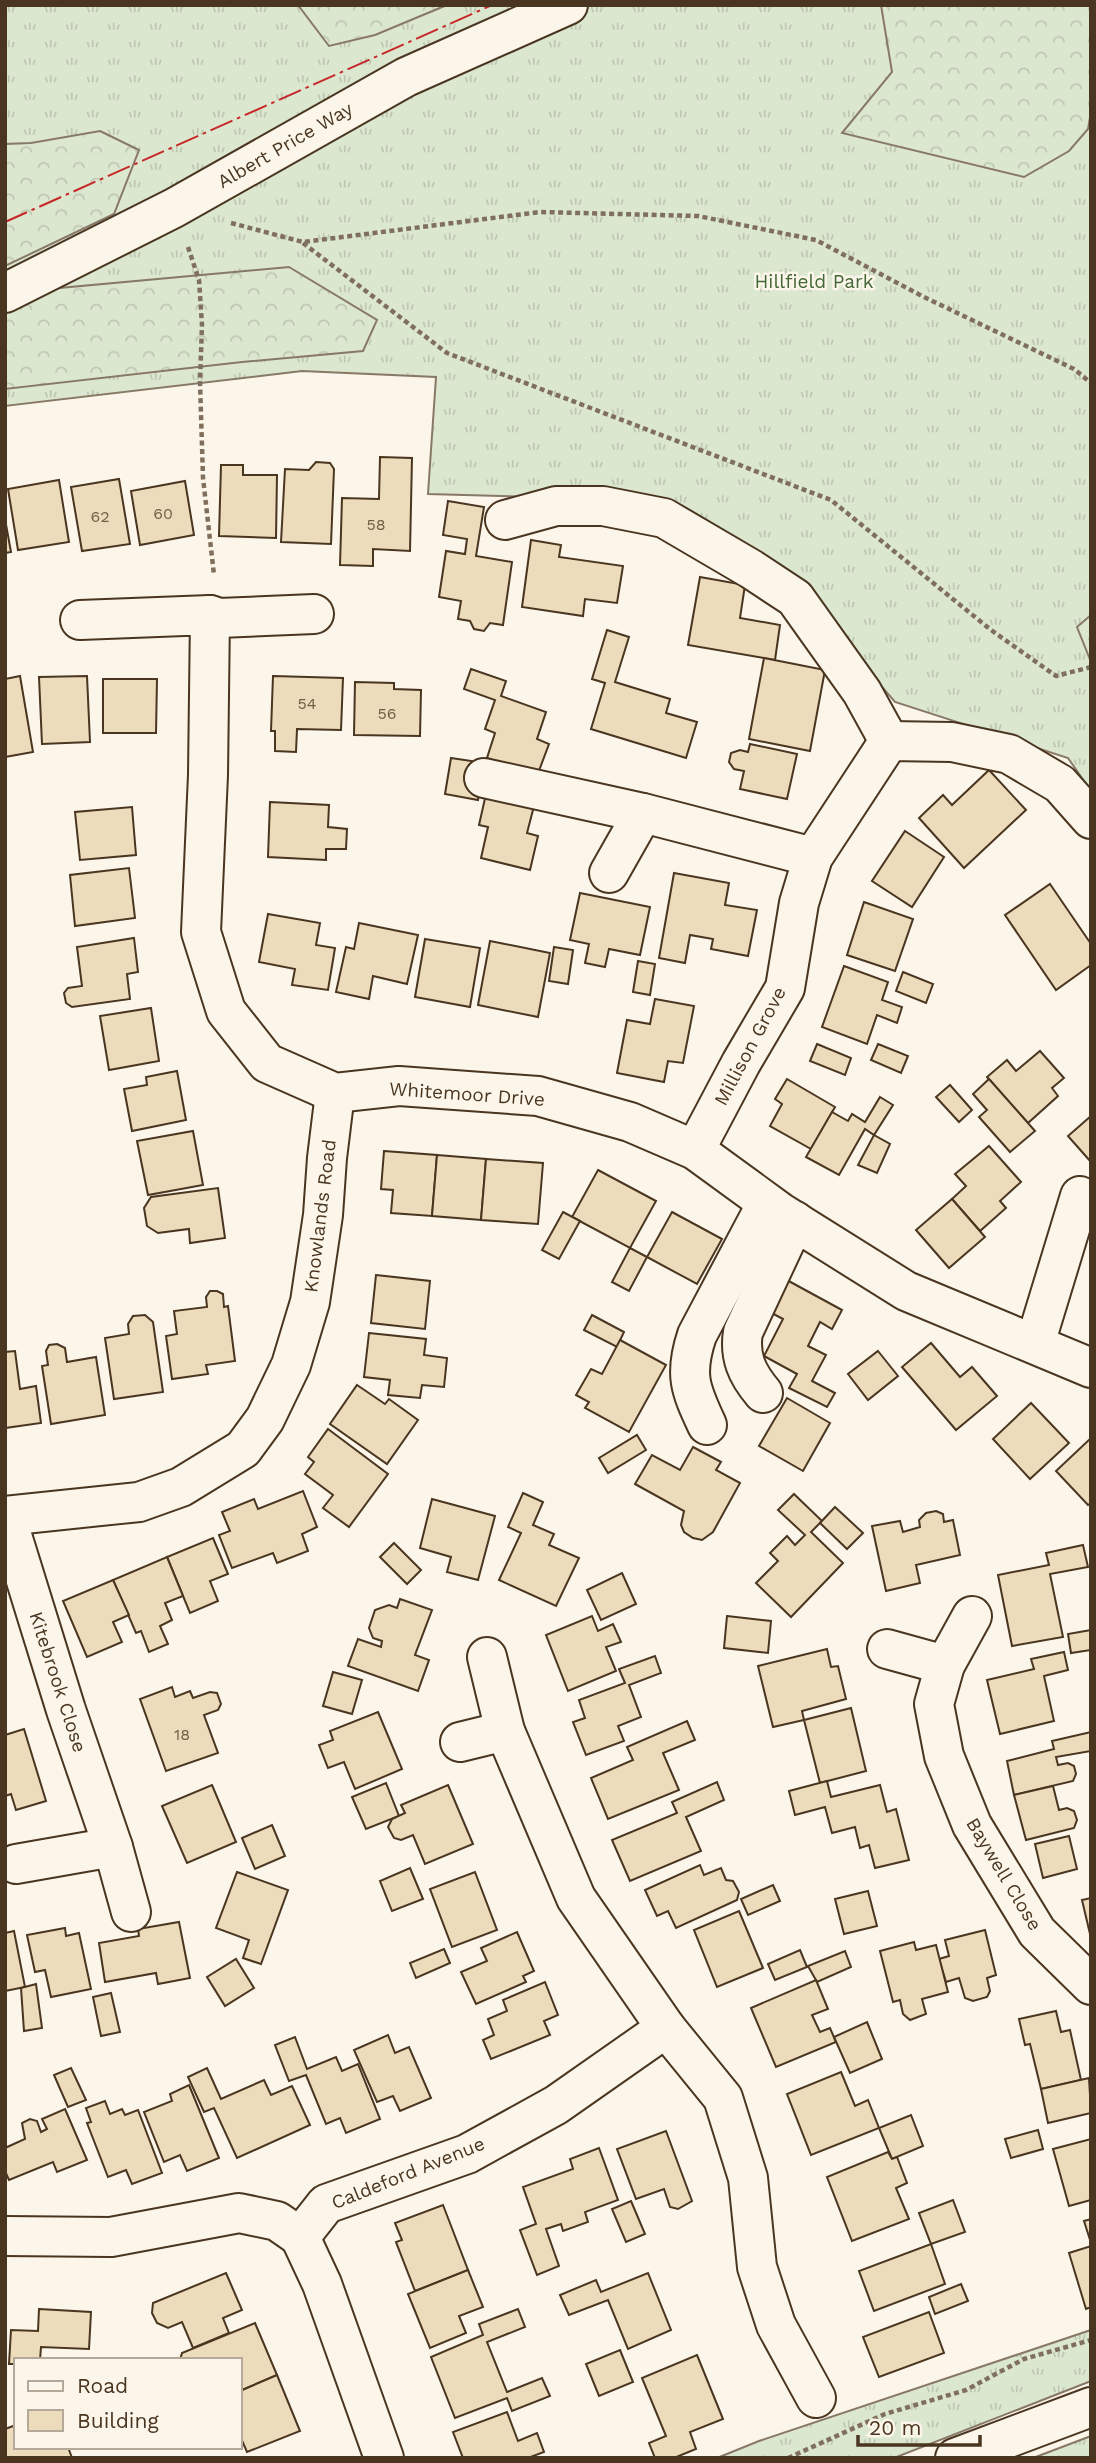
<svg xmlns="http://www.w3.org/2000/svg" width="1096" height="2463" font-family="'Work Sans',sans-serif">
	<style>
		.grass { fill: url(#grass-tufts); stroke: #887966; stroke-width: 2 }
		.forest { fill: url(#forest-crowns); stroke: #887966; stroke-width: 2 }
		.building { fill: #ecdcbc; stroke: #4a3520; stroke-width: 2 }
		.lines { fill: none; stroke-linecap: round; stroke-linejoin: round }
		.minor-casing { stroke: #4a3520; stroke-width: 42 }
		.path { stroke: #7f6f5c; stroke-width: 4.5; stroke-dasharray: 5 3.5; stroke-linecap: butt }
		.minor { stroke: #fbf6e9; stroke-width: 38 }
		.power { stroke: #c62828; stroke-width: 2; stroke-dasharray: 24 5 3.5 5; stroke-linecap: butt }
		.labels { text-anchor: middle; dominant-baseline: central; stroke-width: 5; stroke-linejoin: round; paint-order: stroke }
		.number-label { font-size: 16px; fill: #725f47 }
		.street-label { font-size: 19px; fill: #4a3520; stroke: #fbf6e9 }
		.park-label { font-size: 19px; fill: #436837; stroke: #fbf6e9 }
	</style>
	<defs>
		<pattern id="grass-tufts" width="24" height="20" patternUnits="userSpaceOnUse" patternTransform="scale(1.75)"><rect width="24" height="20" fill="#dce7d0"/><path d="M3 7l-1-3M5 7V3M7 7l1-3M15 17l-1-3M17 17v-4M19 17l1-3" fill="none" stroke="#bec7b2"/></pattern>
		<pattern id="forest-crowns" width="20" height="18" patternUnits="userSpaceOnUse" patternTransform="scale(1.75)"><rect width="20" height="18" fill="#dce7d0"/><path d="M2 6a3 3 0 1 1 6 0M12 15a3 3 0 1 1 6 0" fill="none" stroke="#bec7b2"/></pattern>
	</defs>
	<rect width="100%" height="100%" fill="#fbf6e9"/>
	<!-- grass -->
	<g class="grass">
		<polygon points="5,5 1091,5 1091,791 1068,758 895,702 783,572 638,500 428,494 436,377 302,371 5,406"/>
		<polygon points="1091,2330 1091,2381 894,2458 717,2458 759,2441"/>
		<polygon points="1091,2436 1091,2458 1033,2458"/>
	</g>
	<!-- forest -->
	<g class="forest">
		<polygon points="298,5 447,5 375,35 329,46"/>
		<polygon points="881,5 1091,5 1091,112 1088,129 1069,151 1024,177 842,133 892,72"/>
		<polygon points="100,131 139,150 114,214 5,266 5,144 31,143"/>
		<polygon points="289,267 377,320 363,351 242,362 5,389 5,293"/>
		<polygon points="1091,615 1091,662 1077,627"/>
	</g>
	<!-- building -->
	<g class="building">
		<polygon points="380,457 412,458 410,551 373,549 373,566 340,565 342,498 379,499"/>
		<polygon points="316,462 330,463 334,469 331,544 281,542 285,469 309,470"/>
		<polygon points="221,465 243,465 243,475 277,475 276,538 219,536"/>
		<polygon points="119,479 130,544 82,551 71,487"/>
		<polygon points="59,480 69,542 18,550 8,489"/>
		<polygon points="185,481 194,535 140,545 131,491"/>
		<polygon points="448,501 484,507 476,556 512,562 503,625 490,623 484,631 474,629 470,621 458,619 461,601 439,597 446,551 465,554 467,539 443,535"/>
		<polygon points="5,519 11,552 5,553"/>
		<polygon points="531,540 561,545 559,557 623,566 617,603 585,599 583,616 522,607"/>
		<polygon points="700,577 745,585 740,618 780,625 775,660 688,645"/>
		<polygon points="607,630 629,637 615,682 670,699 666,713 697,722 686,758 591,729 605,683 592,679"/>
		<polygon points="764,658 825,670 810,751 749,739"/>
		<polygon points="471,669 506,681 501,696 546,712 537,739 549,744 537,776 487,758 495,733 485,729 495,700 464,689"/>
		<polygon points="20,676 33,752 5,757 5,679"/>
		<polygon points="87,676 90,742 42,744 39,677"/>
		<polygon points="273,676 343,678 341,730 297,729 296,752 275,751 275,731 271,731"/>
		<polygon points="103,679 157,679 156,733 103,733"/>
		<polygon points="355,682 394,683 394,689 421,690 420,736 354,735"/>
		<polygon points="750,744 797,754 787,799 740,789 744,771 734,769 729,762 731,753 740,750 748,752"/>
		<polygon points="451,758 485,763 478,800 445,794"/>
		<polygon points="989,770 1026,810 964,868 919,818 943,795 952,805"/>
		<polygon points="486,794 534,806 527,833 538,836 530,870 481,858 488,827 479,825"/>
		<polygon points="270,802 329,805 328,827 347,829 346,849 326,849 326,860 268,857"/>
		<polygon points="132,807 136,855 80,860 75,812"/>
		<polygon points="905,831 944,857 912,907 872,881"/>
		<polygon points="129,868 135,918 75,926 70,875"/>
		<polygon points="674,873 729,883 725,905 757,910 748,956 711,949 713,939 690,935 685,963 659,958"/>
		<polygon points="1050,884 1091,944 1091,965 1056,990 1005,915"/>
		<polygon points="580,893 650,907 640,955 609,949 605,967 585,963 589,944 570,940"/>
		<polygon points="864,902 913,919 895,971 847,955"/>
		<polygon points="268,914 320,923 316,945 335,948 328,990 292,985 295,969 259,962"/>
		<polygon points="359,923 418,935 407,984 373,976 369,999 336,992 346,947 354,949"/>
		<polygon points="134,938 138,972 127,974 130,999 72,1007 66,1003 64,993 68,988 82,986 77,947"/>
		<polygon points="425,939 480,948 470,1007 415,997"/>
		<polygon points="490,941 550,953 538,1017 478,1005"/>
		<polygon points="554,947 573,950 568,984 549,981"/>
		<polygon points="638,961 655,964 650,995 633,992"/>
		<polygon points="844,966 888,982 882,1000 902,1007 897,1023 877,1015 867,1044 822,1027"/>
		<polygon points="903,972 933,984 926,1003 896,991"/>
		<polygon points="655,999 694,1006 683,1063 668,1061 664,1082 617,1073 627,1020 650,1024"/>
		<polygon points="151,1008 159,1061 109,1070 100,1016"/>
		<polygon points="817,1044 851,1058 845,1075 810,1061"/>
		<polygon points="878,1044 908,1056 901,1073 871,1060"/>
		<polygon points="1040,1051 1064,1078 1052,1088 1058,1096 1028,1123 987,1077 1007,1060 1016,1071"/>
		<polygon points="177,1071 186,1120 132,1131 124,1089 147,1085 146,1077"/>
		<polygon points="787,1079 835,1107 811,1149 770,1126 782,1104 775,1099"/>
		<polygon points="989,1079 1035,1131 1010,1152 979,1117 987,1110 973,1094"/>
		<polygon points="950,1085 972,1110 959,1122 936,1097"/>
		<polygon points="880,1097 893,1105 874,1135 865,1129 839,1175 806,1157 832,1112 848,1121 852,1114 865,1122"/>
		<polygon points="1091,1116 1091,1162 1068,1136"/>
		<polygon points="193,1131 203,1185 148,1195 137,1141"/>
		<polygon points="874,1135 890,1144 877,1173 858,1165"/>
		<polygon points="989,1146 1021,1182 1000,1201 1006,1208 980,1231 952,1199 966,1186 955,1174"/>
		<polygon points="384,1151 437,1155 432,1216 391,1213 393,1190 381,1189"/>
		<polygon points="437,1155 486,1159 481,1220 432,1216"/>
		<polygon points="486,1159 543,1163 538,1224 481,1220"/>
		<polygon points="598,1170 656,1201 630,1248 572,1217"/>
		<polygon points="218,1188 225,1238 190,1243 189,1229 158,1233 147,1226 144,1208 151,1197"/>
		<polygon points="952,1199 985,1237 949,1268 916,1230"/>
		<polygon points="563,1212 580,1221 559,1259 542,1250"/>
		<polygon points="672,1212 722,1239 697,1284 647,1257"/>
		<polygon points="630,1248 647,1257 629,1291 612,1282"/>
		<polygon points="376,1275 430,1281 425,1329 371,1323"/>
		<polygon points="785,1279 842,1310 832,1329 820,1322 808,1346 826,1355 812,1381 835,1393 827,1407 789,1388 797,1374 764,1356 783,1319 768,1311"/>
		<polygon points="210,1291 217,1291 223,1294 224,1307 228,1306 235,1361 206,1365 208,1374 172,1379 166,1336 177,1334 174,1311 207,1307 206,1297"/>
		<polygon points="145,1315 153,1322 163,1392 114,1399 105,1338 129,1334 128,1324 133,1316"/>
		<polygon points="592,1315 624,1332 617,1347 584,1330"/>
		<polygon points="369,1333 426,1339 424,1355 447,1358 444,1387 422,1385 420,1398 388,1395 390,1380 364,1377"/>
		<polygon points="620,1340 666,1365 629,1432 585,1408 589,1402 576,1395 591,1369 602,1374"/>
		<polygon points="931,1343 960,1377 972,1367 997,1396 956,1430 902,1367"/>
		<polygon points="57,1344 65,1348 67,1362 96,1357 105,1415 51,1424 42,1366 48,1365 46,1351 49,1345"/>
		<polygon points="15,1351 20,1389 36,1386 41,1423 5,1428 5,1352"/>
		<polygon points="878,1351 898,1376 868,1400 848,1374"/>
		<polygon points="357,1385 385,1404 389,1399 418,1420 387,1464 330,1424"/>
		<polygon points="787,1398 830,1423 803,1471 759,1446"/>
		<polygon points="1031,1403 1069,1443 1030,1479 993,1439"/>
		<polygon points="328,1429 388,1474 349,1527 323,1508 333,1495 305,1474 314,1462 308,1457"/>
		<polygon points="637,1435 646,1450 608,1473 599,1458"/>
		<polygon points="1091,1438 1091,1503 1088,1505 1056,1471"/>
		<polygon points="693,1447 721,1462 716,1470 740,1483 713,1532 702,1540 693,1538 684,1532 681,1525 684,1511 635,1484 652,1455 680,1470"/>
		<polygon points="303,1491 317,1527 302,1534 308,1551 277,1563 273,1553 232,1568 219,1535 230,1531 222,1512 254,1499 258,1509"/>
		<polygon points="523,1493 543,1502 533,1525 554,1534 549,1545 579,1558 556,1606 499,1580 521,1533 508,1527"/>
		<polygon points="794,1494 822,1521 811,1532 843,1563 791,1617 756,1583 778,1561 770,1553 787,1536 795,1545 805,1535 778,1510"/>
		<polygon points="432,1499 495,1516 478,1580 447,1572 451,1557 420,1548"/>
		<polygon points="835,1507 863,1533 847,1549 820,1523"/>
		<polygon points="936,1511 943,1514 944,1522 953,1520 960,1555 916,1565 920,1583 886,1591 872,1526 900,1521 903,1532 920,1527 919,1520 926,1513"/>
		<polygon points="213,1538 228,1574 210,1581 218,1601 190,1613 167,1557"/>
		<polygon points="394,1543 421,1570 407,1584 380,1557"/>
		<polygon points="1083,1545 1088,1567 1050,1574 1063,1637 1012,1646 998,1575 1049,1565 1046,1553"/>
		<polygon points="167,1557 183,1596 165,1603 172,1620 160,1626 168,1644 149,1652 141,1631 136,1633 113,1580"/>
		<polygon points="622,1573 636,1604 601,1620 587,1590"/>
		<polygon points="113,1580 129,1615 113,1622 122,1642 87,1657 63,1601"/>
		<polygon points="400,1599 432,1610 415,1655 429,1660 418,1691 348,1666 358,1639 381,1647 382,1641 373,1638 369,1628 375,1610 389,1605 397,1608"/>
		<polygon points="592,1616 598,1631 613,1624 621,1642 606,1647 616,1671 568,1691 546,1635"/>
		<polygon points="727,1616 771,1621 768,1653 724,1648"/>
		<polygon points="1091,1630 1091,1650 1071,1653 1068,1634"/>
		<polygon points="827,1649 831,1667 838,1666 846,1699 802,1711 804,1720 773,1727 758,1666"/>
		<polygon points="1064,1652 1068,1670 1044,1676 1054,1721 1000,1734 987,1680 1034,1669 1031,1659"/>
		<polygon points="655,1656 661,1673 629,1685 641,1717 618,1726 624,1741 586,1755 573,1722 585,1718 579,1700 625,1683 619,1669"/>
		<polygon points="333,1672 362,1680 352,1714 323,1706"/>
		<polygon points="172,1687 175,1697 190,1691 193,1698 210,1692 217,1693 221,1704 218,1710 204,1715 218,1753 166,1771 140,1699"/>
		<polygon points="851,1708 866,1771 820,1783 804,1720"/>
		<polygon points="378,1712 402,1769 355,1789 344,1762 328,1768 319,1745 333,1740 330,1731"/>
		<polygon points="687,1721 695,1740 663,1753 679,1790 608,1819 591,1778 633,1760 627,1747"/>
		<polygon points="24,1729 46,1801 16,1810 11,1794 5,1796 5,1735"/>
		<polygon points="1091,1732 1091,1751 1056,1757 1058,1765 1068,1763 1074,1766 1076,1774 1073,1781 1014,1795 1007,1761 1054,1749 1052,1741"/>
		<polygon points="827,1781 831,1797 880,1785 887,1812 896,1809 909,1860 875,1868 869,1845 860,1848 855,1827 832,1833 825,1807 795,1815 789,1791"/>
		<polygon points="717,1782 724,1800 686,1817 701,1851 630,1881 612,1840 677,1813 672,1802"/>
		<polygon points="386,1783 399,1816 366,1829 352,1797"/>
		<polygon points="212,1785 236,1842 187,1863 162,1806"/>
		<polygon points="448,1785 473,1844 425,1864 413,1835 401,1840 394,1838 388,1827 392,1819 405,1813 401,1805"/>
		<polygon points="1053,1786 1059,1810 1067,1808 1074,1811 1077,1820 1074,1828 1026,1840 1014,1795"/>
		<polygon points="272,1825 285,1856 255,1869 242,1838"/>
		<polygon points="1069,1836 1077,1869 1043,1878 1035,1844"/>
		<polygon points="700,1865 704,1875 721,1868 726,1880 733,1881 739,1892 737,1900 676,1928 668,1911 657,1916 645,1890"/>
		<polygon points="410,1868 423,1899 392,1911 380,1881"/>
		<polygon points="237,1872 288,1890 261,1964 243,1958 249,1940 216,1928"/>
		<polygon points="475,1872 497,1930 452,1947 430,1889"/>
		<polygon points="773,1885 780,1901 748,1915 741,1899"/>
		<polygon points="868,1891 877,1926 844,1934 835,1899"/>
		<polygon points="1091,1898 1091,1934 1090,1934 1082,1900"/>
		<polygon points="739,1911 763,1968 717,1987 694,1930"/>
		<polygon points="179,1922 190,1978 158,1984 156,1973 105,1982 99,1943 139,1936 138,1929"/>
		<polygon points="65,1928 66,1936 79,1933 91,1989 51,1997 45,1970 35,1972 27,1935"/>
		<polygon points="985,1930 996,1975 987,1978 990,1991 987,1997 973,2001 965,1998 959,1978 946,1982 939,1959 949,1956 945,1940"/>
		<polygon points="14,1931 25,1987 5,1991 5,1933"/>
		<polygon points="517,1932 534,1971 523,1976 526,1982 476,2004 461,1972 487,1961 481,1948"/>
		<polygon points="914,1942 916,1950 936,1945 948,1992 922,1999 926,2014 910,2020 903,2014 900,2000 893,2002 880,1951"/>
		<polygon points="444,1949 450,1963 416,1978 410,1963"/>
		<polygon points="800,1950 807,1967 775,1980 768,1964"/>
		<polygon points="845,1951 851,1967 817,1982 808,1966"/>
		<polygon points="236,1959 254,1988 225,2006 207,1977"/>
		<polygon points="816,1980 828,2009 812,2015 820,2032 830,2028 836,2042 776,2067 751,2008"/>
		<polygon points="545,1982 558,2015 544,2021 550,2035 491,2059 483,2040 494,2035 488,2019 507,2011 503,2000"/>
		<polygon points="36,1984 42,2028 24,2031 21,1988"/>
		<polygon points="111,1993 120,2032 101,2036 93,1997"/>
		<polygon points="1056,2011 1061,2032 1070,2030 1081,2080 1041,2089 1030,2044 1025,2045 1019,2019"/>
		<polygon points="867,2022 882,2059 850,2073 834,2037"/>
		<polygon points="388,2035 395,2053 409,2047 431,2098 400,2111 393,2096 377,2102 354,2050"/>
		<polygon points="295,2037 307,2069 336,2057 342,2071 358,2064 380,2119 346,2133 340,2118 326,2124 306,2075 289,2081 275,2045"/>
		<polygon points="71,2068 86,2100 68,2107 54,2075"/>
		<polygon points="207,2068 221,2099 264,2080 271,2095 292,2086 310,2125 237,2158 214,2108 204,2112 188,2077"/>
		<polygon points="841,2072 855,2106 868,2100 879,2128 811,2155 787,2094"/>
		<polygon points="1089,2078 1091,2113 1048,2123 1041,2089"/>
		<polygon points="189,2085 219,2158 187,2171 180,2155 164,2162 144,2112 172,2101 170,2094"/>
		<polygon points="105,2101 110,2114 122,2109 125,2115 138,2110 162,2173 132,2184 126,2170 108,2177 87,2123 91,2122 86,2108"/>
		<polygon points="65,2109 87,2160 57,2172 53,2162 9,2180 5,2171 5,2148 25,2139 22,2123 30,2119 37,2121 41,2132 47,2129 42,2119"/>
		<polygon points="911,2115 923,2146 892,2159 879,2128"/>
		<polygon points="1038,2130 1043,2149 1011,2158 1005,2139"/>
		<polygon points="666,2131 692,2201 678,2209 670,2207 664,2189 636,2199 617,2149"/>
		<polygon points="1091,2139 1091,2200 1069,2206 1053,2149"/>
		<polygon points="599,2148 618,2200 585,2212 588,2222 563,2231 561,2224 546,2229 559,2266 537,2275 520,2230 536,2224 523,2187 573,2169 570,2159"/>
		<polygon points="888,2152 892,2159 897,2157 907,2183 896,2188 909,2219 852,2241 827,2177"/>
		<polygon points="953,2200 965,2232 931,2244 919,2213"/>
		<polygon points="631,2201 645,2234 626,2242 612,2209"/>
		<polygon points="443,2205 468,2270 415,2291 396,2242 402,2240 395,2223"/>
		<polygon points="1091,2219 1091,2243 1084,2221"/>
		<polygon points="931,2244 945,2284 874,2311 859,2271"/>
		<polygon points="1091,2246 1091,2307 1086,2309 1069,2253"/>
		<polygon points="468,2270 483,2307 459,2316 466,2333 430,2348 408,2294"/>
		<polygon points="226,2273 242,2310 223,2318 229,2333 193,2348 182,2322 168,2328 157,2323 152,2313 153,2303"/>
		<polygon points="648,2273 671,2330 628,2349 608,2300 569,2315 560,2295 596,2280 601,2292"/>
		<polygon points="961,2284 968,2301 935,2314 929,2297"/>
		<polygon points="39,2309 91,2312 89,2349 41,2347 40,2360 16,2360 16,2364 9,2364 11,2330 38,2331"/>
		<polygon points="518,2309 525,2327 487,2342 507,2392 542,2378 550,2396 512,2411 507,2398 455,2418 431,2357 483,2335 479,2324"/>
		<polygon points="929,2312 944,2353 879,2377 863,2337"/>
		<polygon points="255,2323 277,2375 240,2391 240,2360 180,2360 182,2353"/>
		<polygon points="620,2350 633,2382 599,2396 586,2364"/>
		<polygon points="697,2355 723,2419 690,2432 696,2449 674,2458 655,2458 649,2443 666,2436 642,2378"/>
		<polygon points="277,2375 300,2431 247,2452 240,2436 240,2391"/>
		<polygon points="507,2412 518,2441 537,2433 544,2452 528,2458 463,2458 453,2432"/>
		<polygon points="16,2425 16,2447 68,2447 72,2458 5,2458 5,2429"/>
	</g>
	<g class="lines">
		<!-- minor casing -->
		<g class="minor-casing">
			<g id="minor">
				<polyline points="5,293 174,208 406,77 568,5"/>
				<polyline points="505,520 556,506 603,506 664,518 751,569 795,598 862,692 889,741"/>
				<polyline points="210,615 219,618 314,614"/>
				<polyline points="80,620 210,615 208,775 201,932 226,1011 267,1063 335,1093 399,1086 538,1096 630,1122 695,1150 780,1212 906,1291 1091,1368"/>
				<polyline points="484,778 643,813 813,857"/>
				<polyline points="609,873 643,813"/>
				<polyline points="695,1150 741,1063 785,988 799,903 813,857 889,741 952,742 1009,754 1060,784 1091,819"/>
				<polyline points="1035,1344 1080,1196"/>
				<path d="M763 1393C747 1374 739 1357 743 1332L795 1221"/>
				<path d="M707 1425C690 1389 684 1374 697 1335L767 1203"/>
				<polyline points="5,1516 139,1502 181,1487 243,1449 265,1419 291,1365 310,1302 323,1215 327,1158 335,1093"/>
				<polyline points="6,1516 66,1710 113,1847 16,1864"/>
				<polyline points="972,1616 945,1665 934,1704 944,1756 972,1825 1037,1932 1091,1985"/>
				<polyline points="887,1649 945,1665"/>
				<polyline points="460,1742 505,1731"/>
				<polyline points="113,1847 131,1912"/>
				<polyline points="666,2028 723,2098 748,2178 757,2267 776,2325 816,2398"/>
				<polyline points="5,2236 111,2237 239,2213 277,2221 300,2237"/>
				<polyline points="384,2458 322,2284 300,2237 326,2204 467,2154 556,2105 666,2028 576,1898 505,1731 487,1657"/>
				<polyline points="955,2458 1091,2407"/>
			</g>
		</g>
		<!-- path -->
		<g class="path">
			<polyline points="231,223 303,242 540,212 698,216 816,240 924,297 1074,369 1091,383"/>
			<polyline points="303,243 447,353 831,500 991,630 1056,676 1091,667"/>
			<polyline points="188,247 199,280 202,325 200,382 203,478 214,575"/>
			<polyline points="788,2458 885,2414 966,2390 1024,2359 1091,2340"/>
		</g>
		<!-- minor -->
		<use href="#minor" class="minor"/>
		<!-- power -->
		<polyline class="power" points="5,222 492,5"/>
	</g>
	<g class="labels">
		<!-- number labels -->
		<g class="number-label">
			<text x="163" y="513">60</text>
			<text x="100" y="516">62</text>
			<text x="376" y="524">58</text>
			<text x="307" y="703">54</text>
			<text x="387" y="713">56</text>
			<text x="182" y="1734">18</text>
		</g>
		<!-- street labels -->
		<g class="street-label">
			<text transform="translate(285 145) rotate(-30)">Albert Price Way</text>
			<text transform="translate(750 1046) rotate(-62)">Millison Grove</text>
			<text transform="translate(467 1094) rotate(4)">Whitemoor Drive</text>
			<text transform="translate(320 1216) rotate(-83)">Knowlands Road</text>
			<text transform="translate(58 1682) rotate(72)">Kitebrook Close</text>
			<text transform="translate(1004 1874) rotate(59)">Baywell Close</text>
			<text transform="translate(408 2173) rotate(-22)">Caldeford Avenue</text>
		</g>
		<!-- park labels -->
		<g class="park-label">
			<text x="814" y="281">Hillfield Park</text>
		</g>
	</g>
	<!-- border -->
	<rect width="1096" height="2463" fill="none" stroke="#4a3520" stroke-width="14"/>
	<!-- legend -->
	<rect x="14" y="2358" width="228" height="91" fill="#fbf6e9" stroke="#b4a999" stroke-width="2"/>
	<rect x="28" y="2381" width="35" height="10" fill="#fbf6e9" stroke="#b4a999" stroke-width="2"/>
	<text x="77" y="2393" font-size="21" fill="#4a3520">Road</text>
	<rect x="28" y="2410" width="35" height="21" fill="#ecdcbc" stroke="#b4a999" stroke-width="2"/>
	<text x="77" y="2428" font-size="21" fill="#4a3520">Building</text>
	<!-- scale -->
	<path d="M858 2435v10h122v-10" fill="none" stroke="#4a3520" stroke-width="3.5"/>
	<text x="869" y="2435" font-size="21" fill="#4a3520" stroke="#fbf6e9" stroke-width="5" paint-order="stroke">20 m</text>
</svg>
